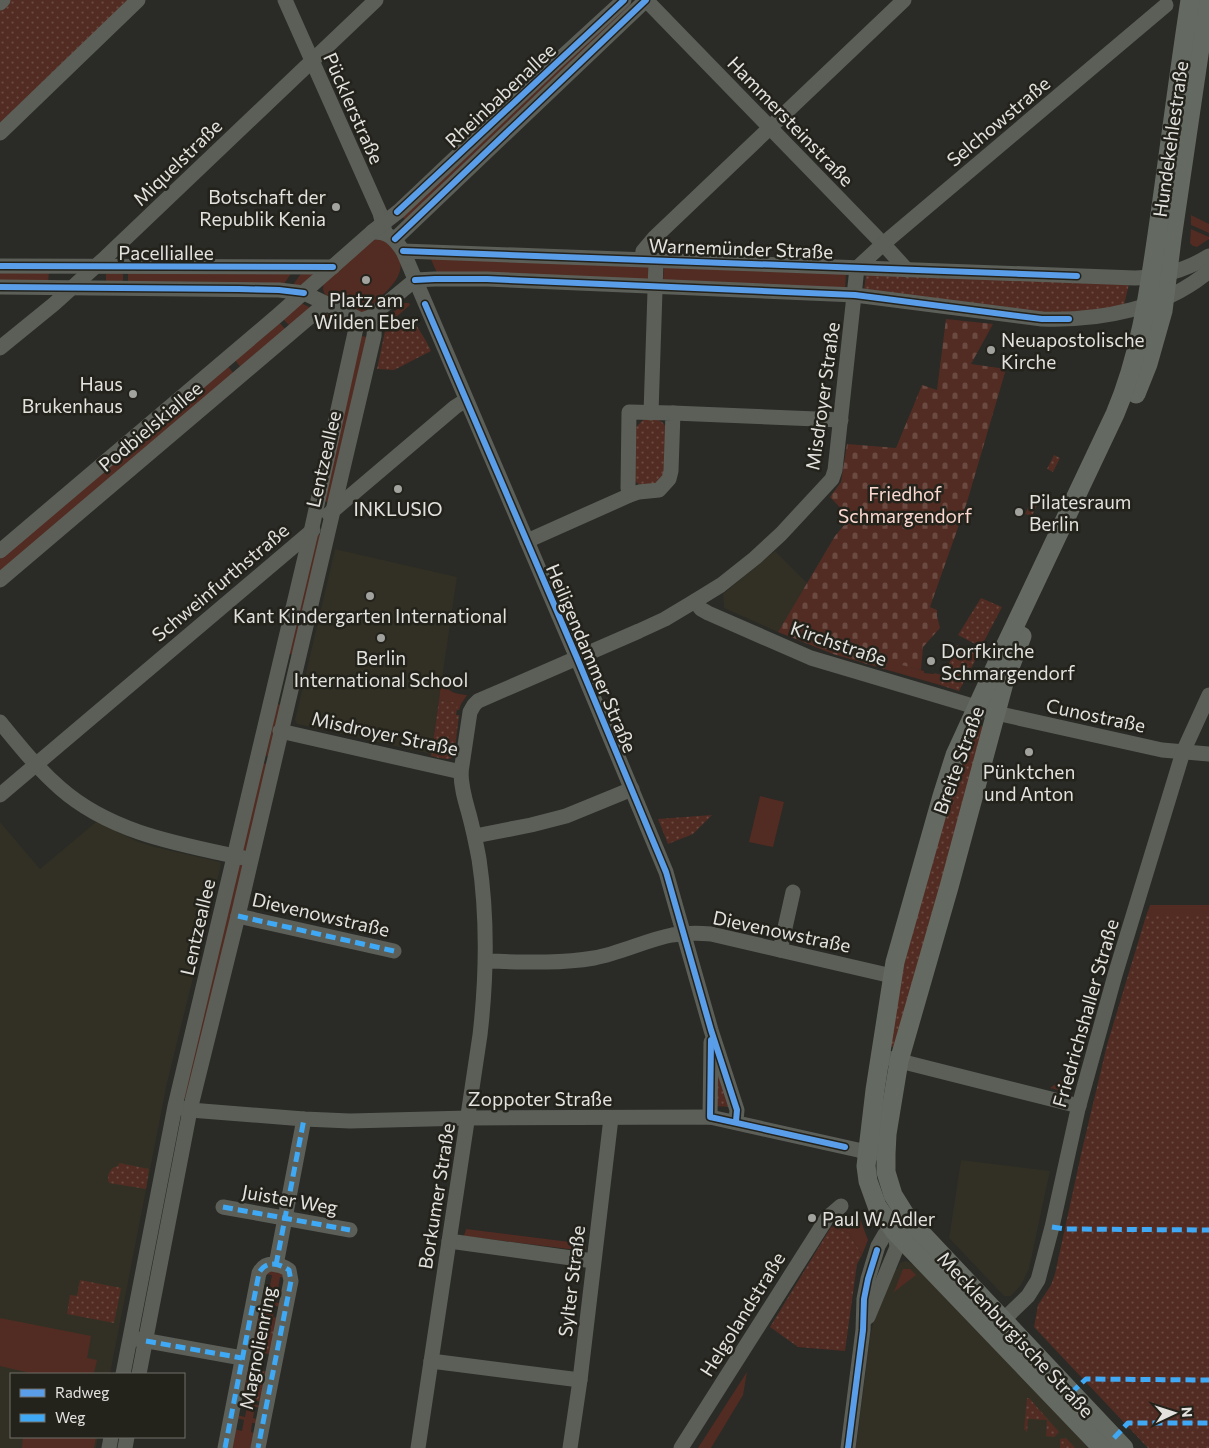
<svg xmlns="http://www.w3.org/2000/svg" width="1209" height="1448" font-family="Commissioner,sans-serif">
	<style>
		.built { fill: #323024 }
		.grass { fill: #522c22 }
		.cemetery { fill: url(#cemetery-stones) }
		.park { fill: url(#park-dots) }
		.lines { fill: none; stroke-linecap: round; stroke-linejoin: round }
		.minor { stroke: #5b5f58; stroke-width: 15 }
		.major { stroke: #646961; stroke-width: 19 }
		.quiet { stroke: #3fa9f5; stroke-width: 5; stroke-dasharray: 10 5; stroke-linecap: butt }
		.cycleway-casing { stroke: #23221b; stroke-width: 9 }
		.cycleway { stroke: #5a9eea; stroke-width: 6 }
		.poi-dot { fill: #a2a29e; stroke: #23221b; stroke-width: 2 }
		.labels { text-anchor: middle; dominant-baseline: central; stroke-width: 5; stroke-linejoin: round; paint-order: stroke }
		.street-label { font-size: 19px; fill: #e3e2de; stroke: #23221b }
		.poi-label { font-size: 19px; fill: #e3e2de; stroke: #23221b }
		.park-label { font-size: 19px; fill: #fcd9d0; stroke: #23221b }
	</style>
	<defs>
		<pattern id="cemetery-stones" width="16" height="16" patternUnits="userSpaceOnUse" patternTransform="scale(1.25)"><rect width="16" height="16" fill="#522c22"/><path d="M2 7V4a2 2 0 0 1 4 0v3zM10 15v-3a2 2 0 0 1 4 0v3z" fill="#6b4a42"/></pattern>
		<pattern id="park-dots" width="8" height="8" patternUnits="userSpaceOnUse" patternTransform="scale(1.25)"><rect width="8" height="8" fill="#522c22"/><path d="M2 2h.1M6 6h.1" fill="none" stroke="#6b4a42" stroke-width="1.8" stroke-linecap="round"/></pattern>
	</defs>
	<rect width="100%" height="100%" fill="#2a2a26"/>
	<!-- built -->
	<g class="built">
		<polygon points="335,549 457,577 431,754 297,724 295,720"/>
		<polygon points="775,551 807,583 778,632 724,608 723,594"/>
		<polygon points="0,822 40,869 96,822 139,842 155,847 220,862 221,865 167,1083 110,1374 11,1374 11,1437 98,1437 96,1448 0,1448"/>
		<polygon points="961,1160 1050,1171 1029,1269 1021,1285 1011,1296 1004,1296 949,1238"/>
		<polygon points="905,1261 909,1262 913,1265 916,1263 1090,1448 856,1448 870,1338 874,1319 894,1267 897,1269 900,1263"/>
	</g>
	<!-- grass -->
	<g class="grass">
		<polygon points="627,1 633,7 406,222 401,214"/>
		<polygon points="1191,215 1209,224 1209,233 1191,225"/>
		<polygon points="1191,229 1209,237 1209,239 1197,247 1193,246 1190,243"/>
		<path d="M376 237C383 237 388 243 392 247 412 268 393 286 377 300 372 305 368 310 362 313L326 295C322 291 323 287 324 282Z"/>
		<polygon points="429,255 648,265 648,281 437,273"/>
		<polygon points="664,265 846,273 845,291 663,283"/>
		<polygon points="0,271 49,271 48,283 0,282"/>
		<polygon points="123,271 123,283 106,281 106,274"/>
		<polygon points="128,271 292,272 284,284 128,283"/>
		<polygon points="302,272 316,273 302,286 293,285"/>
		<polygon points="301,303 311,308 291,327 282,318"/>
		<polygon points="404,303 409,303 410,305 387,325 389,316"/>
		<polygon points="323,314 328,314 347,324 308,324"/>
		<polygon points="278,321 287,331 241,368 235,360"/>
		<polygon points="360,336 367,337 328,502 323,501"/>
		<polygon points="227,365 234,374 0,573 0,559"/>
		<polygon points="315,535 320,535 294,655 287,653"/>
		<polygon points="886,660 924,671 924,673 934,674 935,673 944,676 940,685 884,669"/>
		<path d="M442 676C447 692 451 693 467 695L461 704 459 710H457V703L439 700Z"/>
		<polygon points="277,704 281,705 269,755 266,756"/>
		<polygon points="263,763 267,764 249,850 242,852"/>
		<polygon points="760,796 784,802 773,847 749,842"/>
		<polygon points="238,864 244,864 187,1098 185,1099 182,1098"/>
		<polygon points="1150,905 1209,905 1209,916 1146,916"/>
		<polygon points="1072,1073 1068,1087 1062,1091 1050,1088"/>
		<polygon points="853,1218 860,1219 868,1240 862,1255 849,1233 831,1227"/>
		<polygon points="466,1229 586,1244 585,1251 464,1236"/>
		<polygon points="903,1269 910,1269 916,1275 894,1292"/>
		<polygon points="266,1271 283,1271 288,1279 280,1277 278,1289 285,1291 285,1294 277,1293 275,1302 283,1304 282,1307 275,1306 273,1317 280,1318 279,1325 255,1320 256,1314 265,1315 267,1305 259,1303 259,1301 267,1302 272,1275 265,1274"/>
		<polygon points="0,1318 91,1336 87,1358 97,1360 94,1373 100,1374 30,1374 30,1373 0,1366"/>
		<polygon points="747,1372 743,1395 711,1448 698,1448"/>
		<polygon points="239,1401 262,1406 262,1408 255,1407 253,1418 260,1420 259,1424 252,1423 251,1432 257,1434 255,1448 230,1448 234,1429 242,1431 244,1420 236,1418 237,1415 245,1417 247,1406 239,1404"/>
		<polygon points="23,1437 96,1437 94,1448 22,1448"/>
	</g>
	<!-- cemetery -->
	<polygon class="cemetery" points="946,319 993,324 971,364 1006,369 967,502 930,607 937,610 937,616 940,628 923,647 921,670 886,661 884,669 833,654 778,632 835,536 850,518 830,497 841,482 847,444 896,448 922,385 937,390"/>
	<!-- park -->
	<g class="park">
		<polygon points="9,0 128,0 0,123 0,8"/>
		<polygon points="866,274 1129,284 1124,305 1104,310 1052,314 864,291"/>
		<polygon points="412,318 426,341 431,351 394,370 377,369 385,331 400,319"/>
		<path d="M644 419C655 419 662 418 667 429L664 481 642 487 635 481 636 427Z"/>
		<polygon points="1054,455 1060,458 1053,472 1047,469"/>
		<polygon points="1033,498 1039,501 1032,516 1025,514"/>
		<polygon points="981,598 1002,607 981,647 958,635"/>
		<polygon points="957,645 978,655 959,691 940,685"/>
		<path d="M439 700 458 703 456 715H459L454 756C449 762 438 757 431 756Z"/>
		<polygon points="975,724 987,728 897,1048 888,1046 897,985 954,775"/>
		<polygon points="712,815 693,834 668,844 658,819"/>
		<polygon points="1146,916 1209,916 1209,1448 1148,1448 1034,1327 1038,1305 1051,1285 1055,1274 1082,1150 1107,1045"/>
		<polygon points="721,1068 733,1107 713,1106 713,1069"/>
		<path d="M119 1163 149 1169 146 1189 109 1183C106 1176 110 1167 118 1166Z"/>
		<polygon points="831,1227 849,1233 862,1255 857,1264 845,1351 798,1347 770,1327"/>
		<polygon points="80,1280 121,1288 114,1323 67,1314 70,1295 77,1296"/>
		<polygon points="255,1320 279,1325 273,1355 250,1350"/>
		<polygon points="246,1368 269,1372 263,1402 240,1398"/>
		<polygon points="1027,1398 1029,1398 1059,1432 1054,1437 1046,1436 1047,1420 1028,1419 1027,1432 1024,1429"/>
		<polygon points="1066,1438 1075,1448 1060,1448 1060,1439"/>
	</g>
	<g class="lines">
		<!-- minor -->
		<g class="minor">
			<polyline points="285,0 380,213 385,232"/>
			<polyline points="646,0 887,248 907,270"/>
			<polyline points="0,3 3,0"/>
			<polyline points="0,133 138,0"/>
			<path d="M372 232C388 231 395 239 403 251L577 658 666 872 711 1030 737 1110 736 1121"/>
			<polyline points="395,239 646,0"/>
			<path d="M403 251 1135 278C1162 277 1186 270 1209 256"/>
			<polyline points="642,259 643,251 654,238 904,0"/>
			<polyline points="0,266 333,267"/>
			<path d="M415 280 435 279H487L855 295 1042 319C1100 321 1164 309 1209 271"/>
			<polyline points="0,287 279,290 304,293 361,320 370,317 415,280"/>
			<polyline points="0,348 54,304 106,257 376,0"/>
			<polygon points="629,412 673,413 671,471 669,479 659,490 639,492 630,495 628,488"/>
			<polyline points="651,413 656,260"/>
			<polyline points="673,413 841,420"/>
			<polyline points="329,514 455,407 466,400"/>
			<polyline points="527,541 630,495"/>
			<polyline points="0,551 277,316 372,232 399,211 552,66 624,0"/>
			<polyline points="0,580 325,304"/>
			<polyline points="695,601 701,609 708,613 811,658 996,713 1162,750 1209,754"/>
			<path d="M0 722C19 745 37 768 60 788 111 833 179 844 244 858"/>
			<polyline points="280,731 461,772 470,712 474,705 478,701 639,631 665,619 695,601 721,585 755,558 781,534 832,479 835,470 857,268 883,244 1166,5"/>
			<polyline points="0,795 313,530"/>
			<polyline points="475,836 531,825 566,816 632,789"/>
			<polyline points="238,916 394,951"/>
			<polyline points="780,950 793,892"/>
			<path d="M487 961C522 962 559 964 594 958 621 953 646 940 672 935 685 933 698 933 711 934L892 976"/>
			<polyline points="880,1056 1079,1106"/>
			<polyline points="182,1108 190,1110 304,1119 350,1121 468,1118 710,1117 858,1150 877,1153"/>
			<polyline points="710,1117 711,1042"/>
			<polyline points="223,1207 350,1230"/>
			<polyline points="449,1241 593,1261"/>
			<polyline points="276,1265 304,1119"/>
			<polyline points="868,1317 897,1247 895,1232"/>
			<polyline points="996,1327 1028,1296 1038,1280 1052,1227 1078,1109 1115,975 1183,752 1209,695"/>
			<polyline points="137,1339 242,1358"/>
			<polyline points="431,1361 580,1380"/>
			<polyline points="123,1374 175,1106 311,532 358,319"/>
			<polyline points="139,1374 190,1110 238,916 374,336 375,313"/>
			<polyline points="109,1448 111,1437"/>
			<polyline points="125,1448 127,1437"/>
			<path d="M225 1448 259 1273C266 1260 278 1263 289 1270L291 1281 258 1448"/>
			<path d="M418 1448 480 1035C487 974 488 919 479 859 476 843 473 829 469 814 465 800 461 787 461 772"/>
			<polyline points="570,1448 580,1380 611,1118"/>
			<polyline points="681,1448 827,1218 841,1206"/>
			<polyline points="848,1448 863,1330 864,1299 868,1279 878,1246 885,1234 895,1232 902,1225"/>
		</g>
		<!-- major -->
		<g class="major">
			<polyline points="1136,394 1148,364 1163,311 1172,239 1207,0"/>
			<polyline points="1022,636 1004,683 949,887 899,1061 887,1134 886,1154 886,1172 893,1195 908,1219 1124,1448"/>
			<path d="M1102 1448 895 1232 877 1206 868 1181 866 1166 875 1090 895 962 942 796 955 755 999 659 1115 414C1142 351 1150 282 1160 214 1170 143 1179 71 1190 0"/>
		</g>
		<!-- quiet -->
		<g class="quiet">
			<polyline points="238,916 394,951"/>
			<polyline points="223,1207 350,1230"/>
			<polyline points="1052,1227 1065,1229 1209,1230"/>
			<polyline points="276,1265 304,1119"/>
			<polyline points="146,1341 242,1358"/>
			<polyline points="1071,1393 1086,1379 1209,1380"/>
			<polyline points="1114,1438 1128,1423 1209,1423"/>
			<path d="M225 1448 259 1273C266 1260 278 1263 289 1270L291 1281 258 1448"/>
		</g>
		<!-- cycleway casing -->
		<g class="cycleway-casing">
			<g id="cycleway">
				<polyline points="397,212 624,0"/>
				<polyline points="395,239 646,0"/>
				<polyline points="403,251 1077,276"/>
				<polyline points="0,266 333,267"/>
				<polyline points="415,280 435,279 487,279 855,295 1042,319 1069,319"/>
				<polyline points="0,287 239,289 279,290 304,293"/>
				<polyline points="425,304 577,658 666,872 711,1030 737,1110 736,1121"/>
				<polyline points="711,1040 710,1117 845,1147"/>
				<polyline points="848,1448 863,1330 864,1299 868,1279 877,1250"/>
			</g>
		</g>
		<!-- cycleway -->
		<use href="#cycleway" class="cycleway"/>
	</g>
	<!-- markers -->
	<g class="poi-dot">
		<circle cx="336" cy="207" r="5"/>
		<circle cx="366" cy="280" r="5"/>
		<circle cx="991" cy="350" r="5"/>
		<circle cx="133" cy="394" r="5"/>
		<circle cx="398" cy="489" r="5"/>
		<circle cx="1019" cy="512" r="5"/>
		<circle cx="370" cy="596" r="5"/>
		<circle cx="381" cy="638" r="5"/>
		<circle cx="931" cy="661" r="5"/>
		<circle cx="1029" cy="752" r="5"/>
		<circle cx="812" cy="1218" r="5"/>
	</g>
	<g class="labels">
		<!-- street labels -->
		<g class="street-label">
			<text transform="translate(500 95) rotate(-43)">Rheinbabenallee</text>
			<text transform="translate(354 108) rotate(66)">Pücklerstraße</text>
			<text transform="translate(791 121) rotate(46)">Hammersteinstraße</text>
			<text transform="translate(998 121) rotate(-40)">Selchowstraße</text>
			<text transform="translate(1170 139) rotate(-82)">Hundekehlestraße</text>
			<text transform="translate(177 162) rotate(-44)">Miquelstraße</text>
			<text transform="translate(741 248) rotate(2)">Warnemünder Straße</text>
			<text x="166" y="252">Pacelliallee</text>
			<text transform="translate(822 396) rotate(-82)">Misdroyer Straße</text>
			<text transform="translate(150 426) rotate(-40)">Podbielskiallee</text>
			<text transform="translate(323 459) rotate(-77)">Lentzeallee</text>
			<text transform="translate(220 582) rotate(-40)">Schweinfurthstraße</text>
			<text transform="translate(839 643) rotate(19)">Kirchstraße</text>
			<text transform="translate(592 658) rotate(67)">Heiligendammer Straße</text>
			<text transform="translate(1096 715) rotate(12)">Cunostraße</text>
			<text transform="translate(385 733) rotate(12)">Misdroyer Straße</text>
			<text transform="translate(958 760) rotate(-70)">Breite Straße</text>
			<text transform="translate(321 914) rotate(13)">Dievenowstraße</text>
			<text transform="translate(197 927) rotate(-77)">Lentzeallee</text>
			<text transform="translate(782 931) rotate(12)">Dievenowstraße</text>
			<text transform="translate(1085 1013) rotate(-74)">Friedrichshaller Straße</text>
			<text x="540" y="1098">Zoppoter Straße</text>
			<text transform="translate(436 1196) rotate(-81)">Borkumer Straße</text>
			<text transform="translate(290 1199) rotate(10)">Juister Weg</text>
			<text transform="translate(571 1281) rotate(-83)">Sylter Straße</text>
			<text transform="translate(742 1314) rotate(-58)">Helgolandstraße</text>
			<text transform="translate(1016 1334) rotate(47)">Mecklenburgische Straße</text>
			<text transform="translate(257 1348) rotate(-79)">Magnolienring</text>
		</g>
		<!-- poi labels -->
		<g class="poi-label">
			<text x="326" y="196" text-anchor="end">Botschaft der<tspan x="326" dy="22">Republik Kenia</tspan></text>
			<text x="366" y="299">Platz am<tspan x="366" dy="22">Wilden Eber</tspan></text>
			<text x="1001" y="339" text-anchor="start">Neuapostolische<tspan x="1001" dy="22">Kirche</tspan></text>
			<text x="123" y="383" text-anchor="end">Haus<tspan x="123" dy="22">Brukenhaus</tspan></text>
			<text x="1029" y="501" text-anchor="start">Pilatesraum<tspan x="1029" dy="22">Berlin</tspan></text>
			<text x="398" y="508">INKLUSIO</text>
			<text x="370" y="615">Kant Kindergarten International</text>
			<text x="941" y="650" text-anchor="start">Dorfkirche<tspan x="941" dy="22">Schmargendorf</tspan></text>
			<text x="381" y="657">Berlin<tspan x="381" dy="22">International School</tspan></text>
			<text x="1029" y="771">Pünktchen<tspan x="1029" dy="22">und Anton</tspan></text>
			<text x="822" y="1218" text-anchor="start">Paul W. Adler</text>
		</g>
		<!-- park labels -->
		<g class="park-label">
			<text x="905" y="493">Friedhof<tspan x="905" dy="22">Schmargendorf</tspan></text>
		</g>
	</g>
	<!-- legend -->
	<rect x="10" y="1373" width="175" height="65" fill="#23221b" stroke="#706f69"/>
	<rect x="20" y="1389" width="25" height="8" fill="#5a9eea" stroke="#706f69"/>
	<text x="55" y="1398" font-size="15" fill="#e3e2de">Radweg</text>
	<rect x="20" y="1414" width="25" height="8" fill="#3fa9f5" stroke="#706f69"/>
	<text x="55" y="1423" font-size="15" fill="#e3e2de">Weg</text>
	<!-- north arrow -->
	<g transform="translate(1174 1413) rotate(86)" stroke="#23221b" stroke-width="4" paint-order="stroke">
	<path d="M0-4L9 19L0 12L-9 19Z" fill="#e3e2de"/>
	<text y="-8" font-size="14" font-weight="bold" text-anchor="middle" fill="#e3e2de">N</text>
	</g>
</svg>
